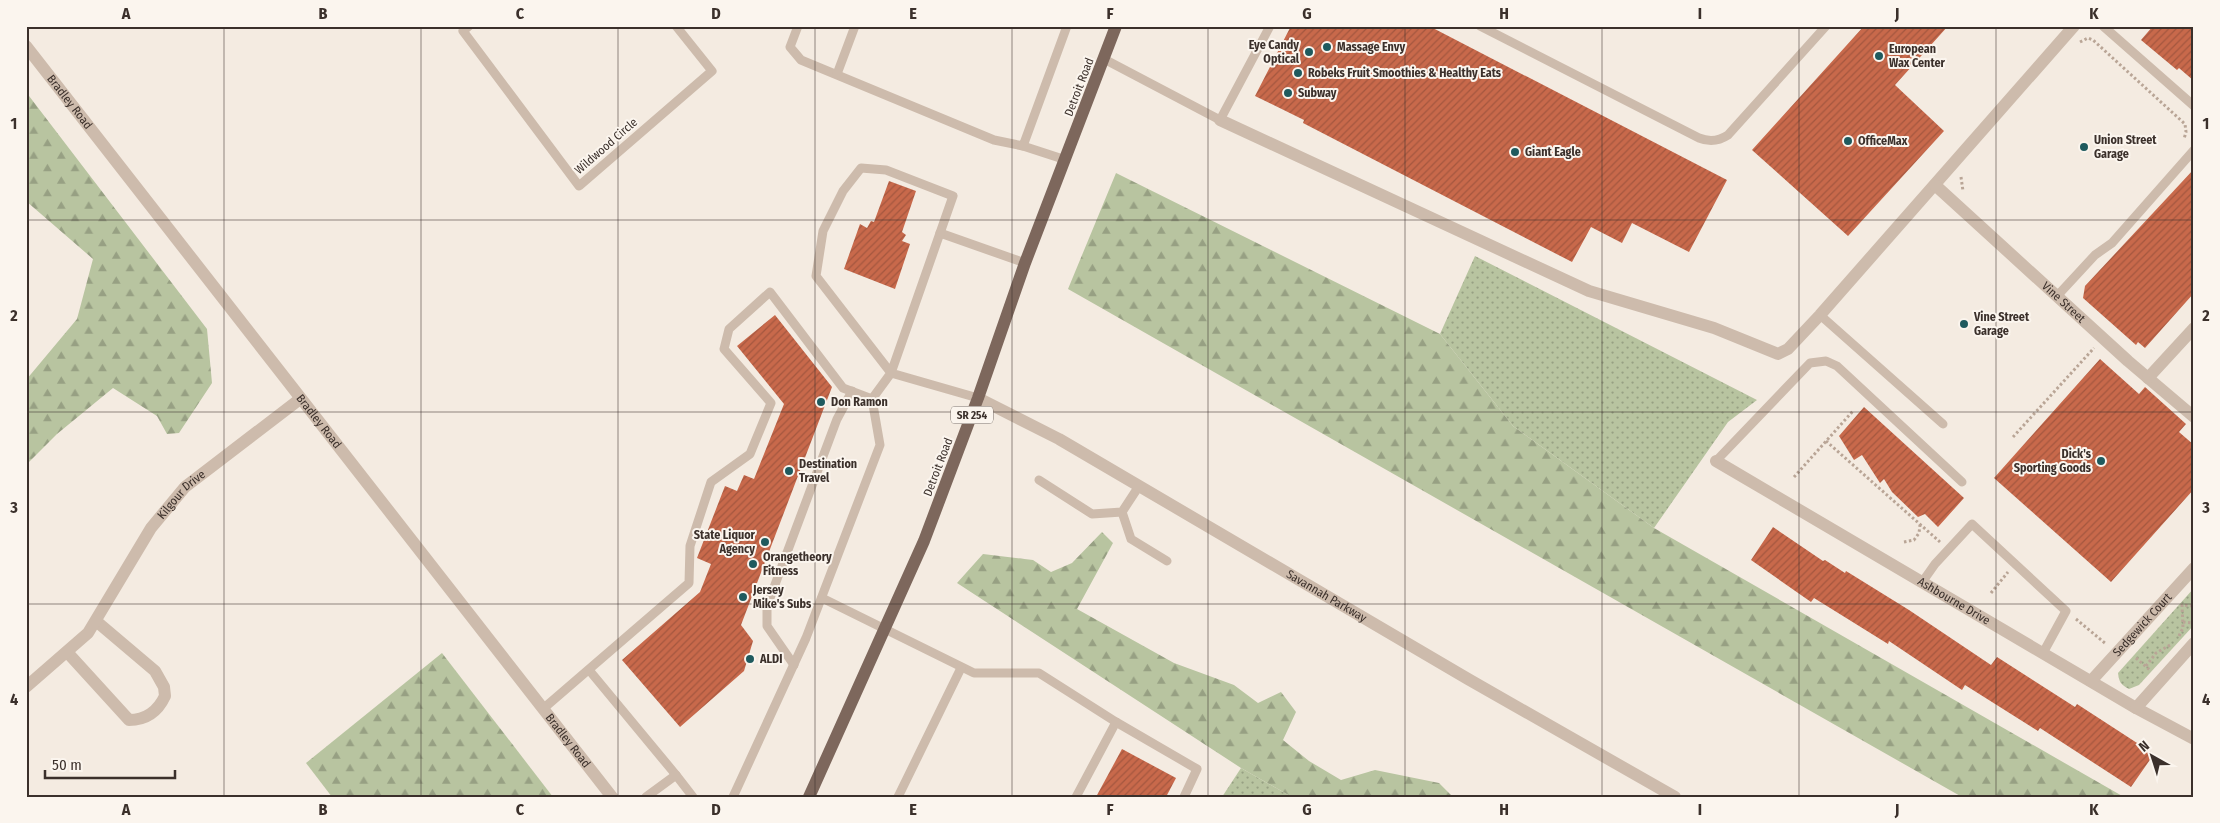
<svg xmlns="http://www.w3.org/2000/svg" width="2220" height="823" font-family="'Fira Sans Condensed',sans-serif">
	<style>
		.grass { fill: url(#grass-dots) }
		.forest { fill: url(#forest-firs) }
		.building { fill: url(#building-hatch) }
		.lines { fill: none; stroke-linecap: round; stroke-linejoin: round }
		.path { stroke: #b9a596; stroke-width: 3; stroke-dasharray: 2.5 2.5; stroke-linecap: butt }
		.service { stroke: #cdbbac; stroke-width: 9 }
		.minor { stroke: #cdbbac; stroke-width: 12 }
		.tertiary { stroke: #cdbbac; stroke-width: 12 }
		.primary { stroke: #7d675c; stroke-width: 12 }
		.grid { fill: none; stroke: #3b302b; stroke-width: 1; stroke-opacity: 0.55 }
		.poi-dot { fill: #1f5a5e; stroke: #fbf5ee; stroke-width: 2 }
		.labels { text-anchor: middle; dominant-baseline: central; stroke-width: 4; stroke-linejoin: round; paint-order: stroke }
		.shield { fill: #fbf5ee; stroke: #756b66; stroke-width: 1 }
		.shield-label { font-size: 11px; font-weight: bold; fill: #3b302b }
		.poi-label { font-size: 12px; font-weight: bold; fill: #3b302b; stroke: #fbf5ee; text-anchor: start }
		.street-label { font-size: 12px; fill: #3b302b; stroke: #fbf5ee }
		.neatline { fill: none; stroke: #3b302b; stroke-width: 2 }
		.grid-label { font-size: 16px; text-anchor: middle; font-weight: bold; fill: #3b302b }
	</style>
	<defs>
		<pattern id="grass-dots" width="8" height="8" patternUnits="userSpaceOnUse" patternTransform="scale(1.25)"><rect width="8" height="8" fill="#b8c4a0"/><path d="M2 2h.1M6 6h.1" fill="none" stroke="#97a083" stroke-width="1.8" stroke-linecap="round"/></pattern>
		<pattern id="forest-firs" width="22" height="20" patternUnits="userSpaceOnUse" patternTransform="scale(1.25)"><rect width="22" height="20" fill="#b8c4a0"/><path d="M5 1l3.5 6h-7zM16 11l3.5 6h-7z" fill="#97a083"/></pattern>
		<pattern id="building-hatch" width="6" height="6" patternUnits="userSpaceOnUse" patternTransform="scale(1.25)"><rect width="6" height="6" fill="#c8694b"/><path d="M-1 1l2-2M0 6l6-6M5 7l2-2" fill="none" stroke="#a4573f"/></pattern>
	</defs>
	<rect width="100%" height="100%" fill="#f4ebe1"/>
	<!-- grass -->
	<g class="grass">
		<polygon points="1475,256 1757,400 1728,422 1654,528 1513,426 1440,334"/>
		<path d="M2194 588V625L2139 685 2129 689C2121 685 2119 682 2118 673Z"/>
		<polygon points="1241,768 1292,797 1222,797"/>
	</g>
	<!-- forest -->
	<g class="forest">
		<polygon points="26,92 207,329 212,383 179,433 167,434 157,416 113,388 57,434 26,465 26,380 77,319 93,259 26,201"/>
		<polygon points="1116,173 1440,334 1513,426 1654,528 2124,797 1962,797 1068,289"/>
		<polygon points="1102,532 1113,543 1077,609 1174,663 1234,685 1258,703 1281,692 1296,712 1283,740 1309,761 1341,780 1375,770 1439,783 1453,797 1292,797 1241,768 957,583 983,554 1033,560 1051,572 1072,563"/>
		<polygon points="442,653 553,797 332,797 306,763"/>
	</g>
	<!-- building -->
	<g class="building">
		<polygon points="1291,26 1429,26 1727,180 1689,252 1632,223 1622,243 1591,227 1572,262 1303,123 1304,120 1255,96"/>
		<polygon points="1864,26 1948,26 1895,85 1944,131 1848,236 1752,150"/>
		<polygon points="2153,26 2194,26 2194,81 2179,68 2177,70 2141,40"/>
		<polygon points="2194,169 2194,293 2145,348 2138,342 2136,345 2083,298 2085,286"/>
		<polygon points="889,181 916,191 902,232 906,235 902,241 910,244 895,289 844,269 860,224 867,228 871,221 874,222"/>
		<polygon points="775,315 832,387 741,625 753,641 744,671 680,727 622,660 700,592 711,564 697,558 725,486 737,491 744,475 754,479 784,404 737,346"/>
		<polygon points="2100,359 2139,394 2145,387 2186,424 2179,432 2194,445 2194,489 2111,582 1994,478"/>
		<polygon points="1864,407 1964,498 1938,527 1925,514 1918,517 1892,492 1884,479 1880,483 1862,455 1854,460 1839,436"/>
		<polygon points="1773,527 1823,561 1825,560 1845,573 1846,571 1909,610 1991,665 1997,657 2075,707 2077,704 2154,754 2131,787 2040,728 2038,731 1965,685 1962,690 1889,641 1888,644 1814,598 1811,602 1751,560"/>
		<polygon points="1122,749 1176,778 1166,797 1096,797"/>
	</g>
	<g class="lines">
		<!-- path -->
		<g class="path">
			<polyline points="2080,42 2088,38 2093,40 2185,124 2186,132 2184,139"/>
			<polyline points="1961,177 1963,191"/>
			<polyline points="2013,437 2094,348"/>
			<polyline points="1826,441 1940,542"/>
			<polyline points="1794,477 1853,411"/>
			<polyline points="1904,542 1914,540 1919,533 1920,525"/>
			<polyline points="1991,593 2008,572"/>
			<polyline points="2076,619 2106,644"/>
			<polyline points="2183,622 2194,623"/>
			<polyline points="2179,636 2183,628 2182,605 2194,606"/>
			<polyline points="2136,658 2151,671"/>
			<polyline points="2146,666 2156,653 2172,644"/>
		</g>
		<!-- service -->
		<g class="service">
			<polyline points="469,26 463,31 579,186 712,71 676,26"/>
			<polyline points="798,26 790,47 801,60 994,140 1023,146 1067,26"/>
			<path d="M1480 26 1699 138C1709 142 1719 141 1728 135L1826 26"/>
			<polyline points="2103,26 2194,106"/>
			<polyline points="1104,59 1220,120 1270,26"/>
			<polyline points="837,74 855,26"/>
			<polyline points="1023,146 1066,160"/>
			<polyline points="940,233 1025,263"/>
			<polyline points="2058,295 2095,255 2112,243 2194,150"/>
			<polyline points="1820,315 1943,424"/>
			<polyline points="1716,461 1810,363 1826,361 1837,366 1962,482"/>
			<polyline points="1039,480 1092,514 1122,512 1139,486"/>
			<polyline points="1122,512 1131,539 1167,561"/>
			<polyline points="1923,581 1935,564 1972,524 2066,611 2043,653"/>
			<polyline points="822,598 974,673 1039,673 1116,722 1197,769 1184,797"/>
			<polyline points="794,665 767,626 767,606 837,419 852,391"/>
			<polyline points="589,670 676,775"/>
			<polyline points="544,708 689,583 690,546 711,482 750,454 771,403 724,349 729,329 770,292 843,388 872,399"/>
			<polyline points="646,797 676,775 693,797"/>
			<polyline points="733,797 806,638 880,445 872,399 891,373 953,196 886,170 861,168 843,191 823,231 816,276 891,373 978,398"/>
			<polyline points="898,797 961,668"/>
			<polyline points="1076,797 1116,722"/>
		</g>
		<!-- minor -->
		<g class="minor">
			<polyline points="1220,120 1589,291 1714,328 1778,354 1788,349 1820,315 2074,26"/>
			<path id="s1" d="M1935 185 2128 361 2194 417"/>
			<polyline points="2148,378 2194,328"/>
			<path id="s2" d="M978 398 1059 439 1468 679 1675 797"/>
			<path id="s3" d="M1716 461 2136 708 2194 739"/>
			<path d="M67 652 129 720C146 720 158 711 165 696L164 687 155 671 96 621"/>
			<path id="s4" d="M2091 681 2194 568"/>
			<path id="s5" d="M26 687 88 633 151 528 185 487 300 399"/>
			<polyline points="2136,708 2194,643"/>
		</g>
		<!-- tertiary -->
		<path class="tertiary" id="s6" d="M26 46 612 797"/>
		<!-- primary -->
		<polyline class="primary" points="809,797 924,541 978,398 1025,263 1116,26"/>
	</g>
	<!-- grid -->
	<path class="grid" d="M224 26V797M421 26V797M618 26V797M815 26V797M1012 26V797M1208 26V797M1405 26V797M1602 26V797M1799 26V797M1996 26V797M26 220H2194M26 412H2194M26 604H2194"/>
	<!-- markers -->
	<g class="poi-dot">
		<circle cx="1327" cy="47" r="5"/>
		<circle cx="1309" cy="52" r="5"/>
		<circle cx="1879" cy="56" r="5"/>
		<circle cx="1298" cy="73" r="5"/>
		<circle cx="1288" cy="93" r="5"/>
		<circle cx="1848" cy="141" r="5"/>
		<circle cx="2084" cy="147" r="5"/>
		<circle cx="1515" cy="152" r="5"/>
		<circle cx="1964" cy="324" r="5"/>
		<circle cx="821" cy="402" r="5"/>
		<circle cx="2101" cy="461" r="5"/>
		<circle cx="789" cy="471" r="5"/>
		<circle cx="765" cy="542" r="5"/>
		<circle cx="753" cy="564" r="5"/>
		<circle cx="743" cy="597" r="5"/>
		<circle cx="750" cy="659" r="5"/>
	</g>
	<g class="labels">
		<!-- shield labels -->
		<rect class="shield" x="951" y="406.5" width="42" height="17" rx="4"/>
		<g class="shield-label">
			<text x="972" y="415">SR 254</text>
		</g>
		<!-- poi labels -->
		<g class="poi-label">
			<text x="1299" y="45" text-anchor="end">Eye Candy<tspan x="1299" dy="14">Optical</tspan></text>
			<text x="1337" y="47">Massage Envy</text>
			<text x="1889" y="49">European<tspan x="1889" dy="14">Wax Center</tspan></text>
			<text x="1308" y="73">Robeks Fruit Smoothies &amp; Healthy Eats</text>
			<text x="1298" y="93">Subway</text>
			<text x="2094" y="140">Union Street<tspan x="2094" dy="14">Garage</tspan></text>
			<text x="1858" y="141">OfficeMax</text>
			<text x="1525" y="152">Giant Eagle</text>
			<text x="1974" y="317">Vine Street<tspan x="1974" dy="14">Garage</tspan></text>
			<text x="831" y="402">Don Ramon</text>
			<text x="2091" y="454" text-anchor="end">Dick's<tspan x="2091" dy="14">Sporting Goods</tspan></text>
			<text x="799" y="464">Destination<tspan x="799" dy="14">Travel</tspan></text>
			<text x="755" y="535" text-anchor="end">State Liquor<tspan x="755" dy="14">Agency</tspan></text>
			<text x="763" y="557">Orangetheory<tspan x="763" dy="14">Fitness</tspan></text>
			<text x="753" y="590">Jersey<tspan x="753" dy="14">Mike's Subs</tspan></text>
			<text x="760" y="659">ALDI</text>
		</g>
		<!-- street labels -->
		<g class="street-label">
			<text transform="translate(1079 87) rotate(-69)">Detroit Road</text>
			<text stroke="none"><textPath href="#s6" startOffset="71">Bradley Road</textPath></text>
			<text transform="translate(606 146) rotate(-41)">Wildwood Circle</text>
			<text stroke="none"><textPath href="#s1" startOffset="174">Vine Street</textPath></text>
			<text stroke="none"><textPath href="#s6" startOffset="476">Bradley Road</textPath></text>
			<text transform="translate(938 467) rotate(-69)">Detroit Road</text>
			<text stroke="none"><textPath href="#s5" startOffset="250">Kilgour Drive</textPath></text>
			<text stroke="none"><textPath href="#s2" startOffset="401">Savannah Parkway</textPath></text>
			<text stroke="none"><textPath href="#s3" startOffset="276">Ashbourne Drive</textPath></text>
			<text stroke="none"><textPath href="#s4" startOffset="76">Sedgewick Court</textPath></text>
			<text stroke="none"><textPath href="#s6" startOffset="881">Bradley Road</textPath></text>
		</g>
	</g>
	<!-- border -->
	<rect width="2220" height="823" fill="none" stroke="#fbf5ee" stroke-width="55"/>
	<!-- north arrow -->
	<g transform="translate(2152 756) rotate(321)" stroke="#fbf5ee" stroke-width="4" paint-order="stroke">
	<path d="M0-4L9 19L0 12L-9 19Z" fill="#3b302b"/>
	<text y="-8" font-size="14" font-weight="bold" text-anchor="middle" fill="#3b302b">N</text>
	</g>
	<!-- scale -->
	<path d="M45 770v8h130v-8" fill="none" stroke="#3b302b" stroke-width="2.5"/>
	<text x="52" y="770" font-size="15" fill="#3b302b" stroke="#fbf5ee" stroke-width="4" paint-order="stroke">50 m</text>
	<rect x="28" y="28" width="2164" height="768" class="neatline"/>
	<g class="grid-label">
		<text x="126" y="19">A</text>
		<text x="323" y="19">B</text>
		<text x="520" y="19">C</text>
		<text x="716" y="19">D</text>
		<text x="913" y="19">E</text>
		<text x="1110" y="19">F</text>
		<text x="1307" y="19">G</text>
		<text x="1504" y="19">H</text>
		<text x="1700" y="19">I</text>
		<text x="1897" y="19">J</text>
		<text x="2094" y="19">K</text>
		<text x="14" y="129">1</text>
		<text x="2206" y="129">1</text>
		<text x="14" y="321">2</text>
		<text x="2206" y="321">2</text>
		<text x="14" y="513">3</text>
		<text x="2206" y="513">3</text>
		<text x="14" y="705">4</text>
		<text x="2206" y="705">4</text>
		<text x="126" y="815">A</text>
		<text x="323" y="815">B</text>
		<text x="520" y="815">C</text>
		<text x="716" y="815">D</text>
		<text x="913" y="815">E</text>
		<text x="1110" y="815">F</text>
		<text x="1307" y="815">G</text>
		<text x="1504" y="815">H</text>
		<text x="1700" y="815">I</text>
		<text x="1897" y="815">J</text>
		<text x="2094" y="815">K</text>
	</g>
</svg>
